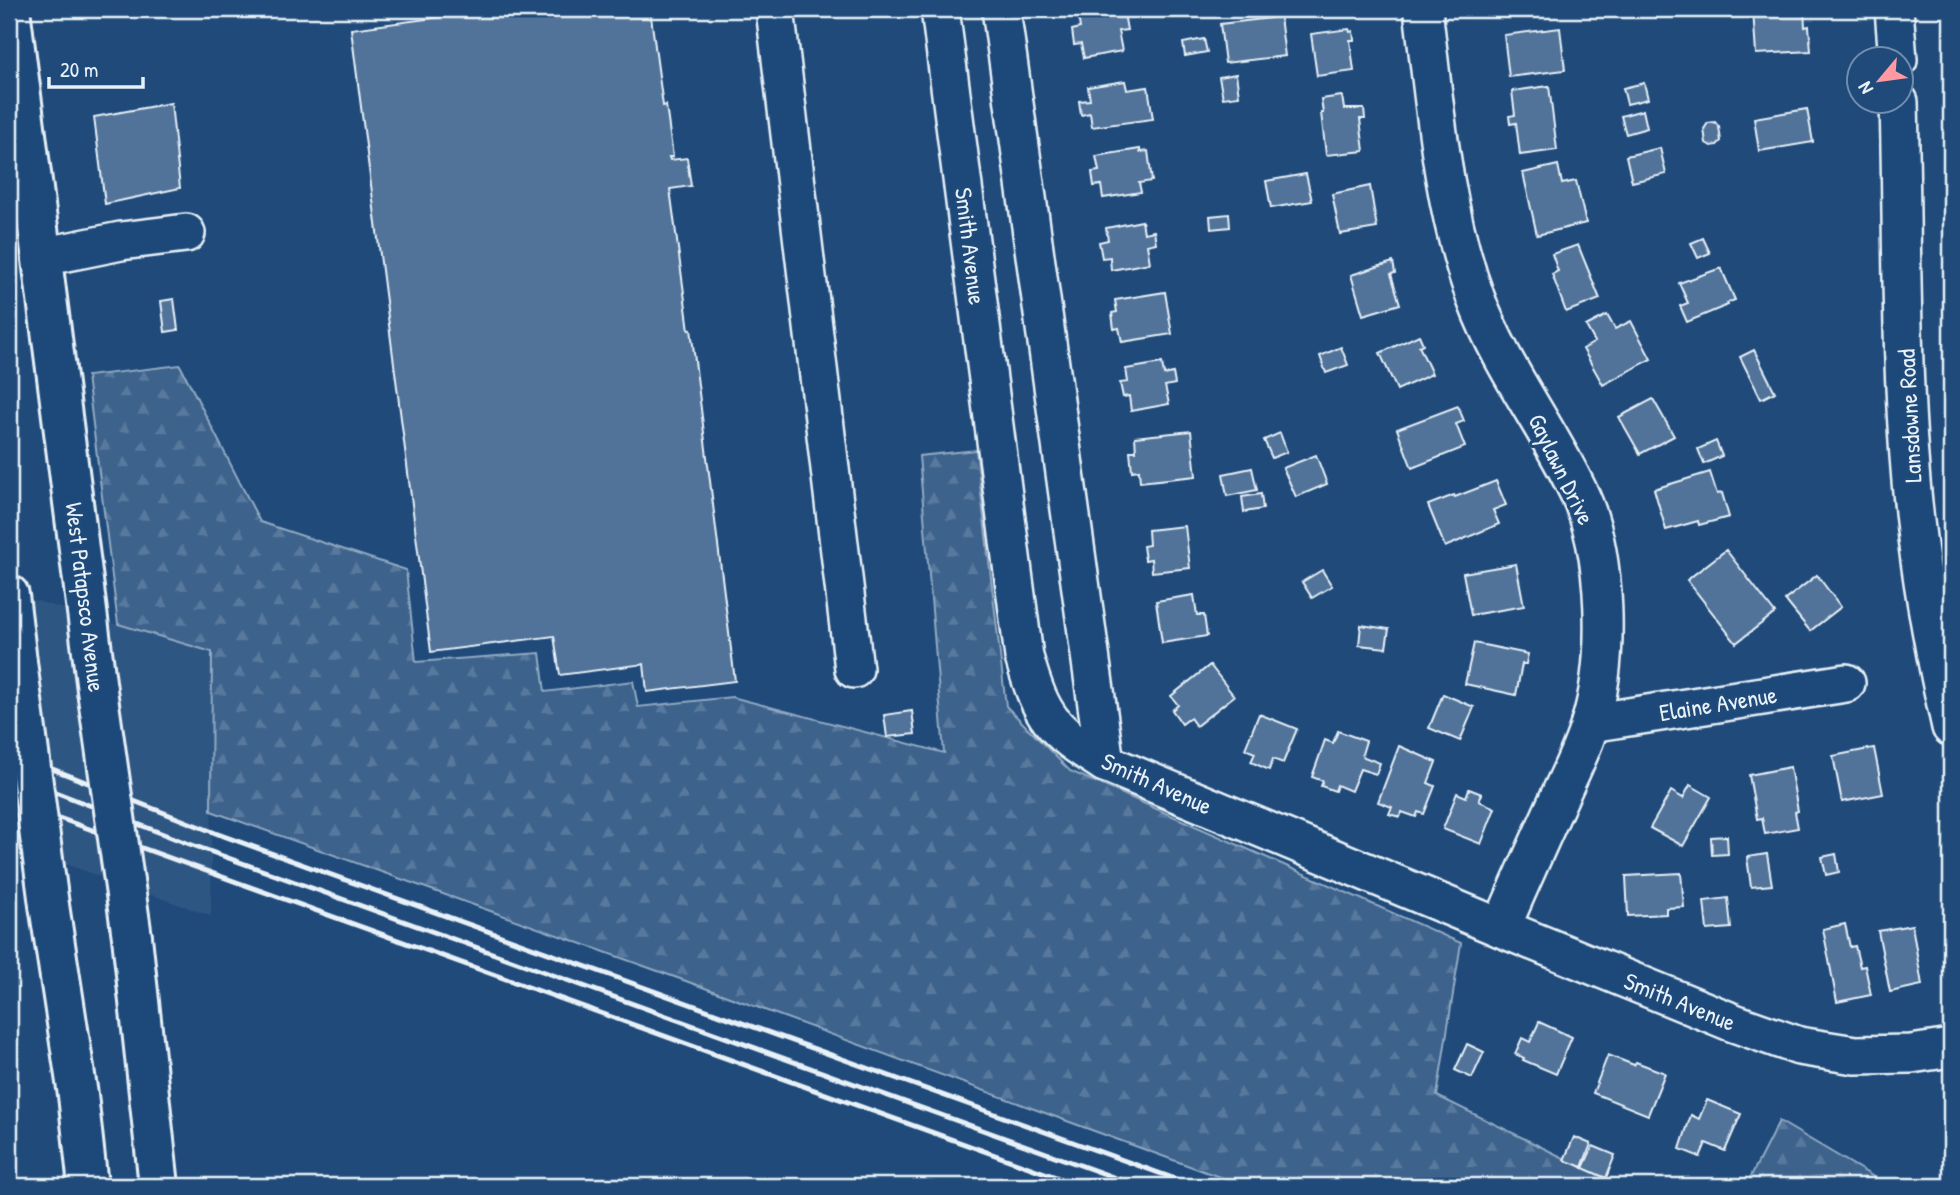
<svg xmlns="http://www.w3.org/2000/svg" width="1960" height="1195" font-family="'Patrick Hand',sans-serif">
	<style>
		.built { fill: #2e5683 }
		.forest { fill: url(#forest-firs); stroke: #92aac2; stroke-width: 2 }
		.building { fill: #517399; stroke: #e8f1f8; stroke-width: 2 }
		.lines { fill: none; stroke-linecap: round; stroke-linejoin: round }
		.minor-casing { stroke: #e8f1f8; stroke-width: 42 }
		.major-casing { stroke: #e8f1f8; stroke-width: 44 }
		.minor { stroke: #1f4a7a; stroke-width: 37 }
		.major { stroke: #1f4a7a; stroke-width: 38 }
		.rail { stroke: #e8f1f8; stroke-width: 5 }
		.major-bridge-casing { stroke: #e8f1f8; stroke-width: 44; stroke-linecap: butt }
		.major-bridge { stroke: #1f4a7a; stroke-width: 38 }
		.labels { text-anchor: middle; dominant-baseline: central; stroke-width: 6; stroke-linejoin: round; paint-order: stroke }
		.street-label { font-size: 24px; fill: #e8f1f8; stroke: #1f4a7a }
	</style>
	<defs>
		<pattern id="forest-firs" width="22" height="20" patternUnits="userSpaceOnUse" patternTransform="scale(1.75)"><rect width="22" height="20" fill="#3c628c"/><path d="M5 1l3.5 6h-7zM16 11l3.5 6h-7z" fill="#58799d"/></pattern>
	</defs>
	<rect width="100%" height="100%" fill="#1f4a7a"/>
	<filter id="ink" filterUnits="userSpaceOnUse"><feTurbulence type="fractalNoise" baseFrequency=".0143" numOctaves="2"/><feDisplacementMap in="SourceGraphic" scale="14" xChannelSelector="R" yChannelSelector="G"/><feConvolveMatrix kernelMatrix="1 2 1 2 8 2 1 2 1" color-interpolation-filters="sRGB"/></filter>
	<g filter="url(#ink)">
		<!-- built -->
		<polygon class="built" points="9,593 212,652 211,916 9,844"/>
		<!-- forest -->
		<g class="forest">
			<polygon points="180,365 260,522 406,570 416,662 540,653 545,692 633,681 638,707 732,697 944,753 919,456 976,450 1006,706 1070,771 1461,943 1437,1096 1621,1186 1244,1186 683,980 211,811 212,652 118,624 87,376"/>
			<polygon points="1779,1121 1889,1186 1746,1186"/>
		</g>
		<!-- building -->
		<g class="building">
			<polygon points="501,9 650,9 663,106 666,105 673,157 669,157 670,160 687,158 691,186 670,189 689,330 691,329 735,681 647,692 644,664 560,675 554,636 431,652 351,29"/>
			<polygon points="1804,9 1805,27 1809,26 1811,51 1756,54 1753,10"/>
			<polygon points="1116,10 1116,15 1124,13 1127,30 1118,31 1122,51 1084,58 1081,44 1074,45 1072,30 1080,28 1078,16"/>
			<polygon points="1280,17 1285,56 1225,63 1220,24"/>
			<polygon points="1560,28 1565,70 1509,77 1504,35"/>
			<polygon points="1349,29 1350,32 1353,31 1354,40 1350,40 1354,71 1317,76 1311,34"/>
			<polygon points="1204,39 1207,52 1185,56 1183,43"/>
			<polygon points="1236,74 1239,96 1223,98 1219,77"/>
			<polygon points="1125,81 1127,90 1148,87 1153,119 1092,127 1090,113 1081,115 1079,101 1090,100 1088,87"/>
			<polygon points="1644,83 1648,99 1627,104 1623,88"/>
			<polygon points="1549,86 1557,150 1520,155 1516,123 1510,124 1509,116 1515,115 1512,91"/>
			<polygon points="1342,96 1344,109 1364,109 1365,119 1360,119 1364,151 1326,155 1321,113 1323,113 1321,99"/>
			<polygon points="171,103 180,188 105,204 94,117"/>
			<polygon points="1807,109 1813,142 1759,151 1754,118"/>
			<polygon points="1643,110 1647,128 1626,134 1621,116"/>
			<polygon points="1715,122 1719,127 1721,141 1717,145 1711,146 1706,143 1704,129 1708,123"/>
			<polygon points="1660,148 1666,174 1632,182 1626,156"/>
			<polygon points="1140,149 1140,152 1148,151 1152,181 1139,183 1141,192 1103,198 1101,185 1094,186 1092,172 1099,171 1096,156"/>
			<polygon points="1558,165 1562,184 1576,181 1586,223 1537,235 1523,173"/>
			<polygon points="1306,174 1312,201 1271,208 1266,181"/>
			<polygon points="1370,186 1377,228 1340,234 1332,194"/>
			<polygon points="1229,214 1230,227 1211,229 1210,216"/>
			<polygon points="1142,221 1144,233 1154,231 1156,243 1147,245 1150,263 1111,270 1110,257 1102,258 1099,242 1108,240 1106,228"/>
			<polygon points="1703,238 1710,253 1698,258 1691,243"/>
			<polygon points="1578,245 1600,299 1566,312 1552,274 1558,271 1552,254"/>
			<polygon points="1393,262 1395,273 1391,274 1400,304 1363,315 1351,275"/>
			<polygon points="1721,268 1735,300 1727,303 1728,305 1687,322 1680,306 1688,303 1679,283"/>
			<polygon points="1165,292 1172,334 1122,342 1119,328 1114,329 1112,313 1117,312 1115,300"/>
			<polygon points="174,299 178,330 165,332 161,301"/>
			<polygon points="1607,315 1615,329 1631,321 1651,359 1603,385 1583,349 1595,342 1586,326"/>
			<polygon points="1419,335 1423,344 1419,346 1432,374 1397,390 1380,353"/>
			<polygon points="1341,347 1348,365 1326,373 1320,356"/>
			<polygon points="1754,350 1775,392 1761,399 1740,357"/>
			<polygon points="1162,363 1164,375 1173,373 1175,384 1165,386 1169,404 1131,411 1129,396 1123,397 1120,383 1128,382 1126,369"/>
			<polygon points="1653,399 1674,436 1640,454 1619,417"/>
			<polygon points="1458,406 1464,421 1456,424 1465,447 1412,468 1397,429"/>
			<polygon points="1191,431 1196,476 1140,482 1139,470 1132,471 1130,451 1136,451 1135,437"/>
			<polygon points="1280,433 1287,452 1272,458 1264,440"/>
			<polygon points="1716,441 1722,456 1704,464 1698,449"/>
			<polygon points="1316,455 1327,484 1296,497 1283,468"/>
			<polygon points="1252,468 1257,490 1227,496 1223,474"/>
			<polygon points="1710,472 1717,494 1722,493 1729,517 1699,525 1698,521 1666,530 1654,489"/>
			<polygon points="1496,481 1506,505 1493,510 1499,524 1445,547 1428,505 1454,495 1455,497"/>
			<polygon points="1261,494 1263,509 1244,512 1242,497"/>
			<polygon points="1185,526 1190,568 1152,572 1151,559 1145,560 1143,546 1149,545 1148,530"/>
			<polygon points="1726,550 1775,613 1736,643 1687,580"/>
			<polygon points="1516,564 1524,606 1471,615 1463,573"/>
			<polygon points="1322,570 1332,586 1312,598 1302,582"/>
			<polygon points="1817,575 1841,607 1810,631 1785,600"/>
			<polygon points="1194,595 1197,615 1204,615 1207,636 1162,643 1156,601"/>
			<polygon points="1361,625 1389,629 1386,648 1359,645"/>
			<polygon points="1474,643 1528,654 1526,664 1522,664 1516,695 1465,684"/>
			<polygon points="1210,665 1234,696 1196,726 1190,718 1182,724 1172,710 1178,705 1171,696"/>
			<polygon points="1443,694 1474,707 1460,741 1429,728"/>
			<polygon points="912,711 915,734 887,737 884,715"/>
			<polygon points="1259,714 1297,729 1283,763 1273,759 1269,770 1251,762 1255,753 1245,749"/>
			<polygon points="1338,731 1366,741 1362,754 1364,757 1380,763 1376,774 1360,769 1351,791 1337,785 1335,791 1321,786 1323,781 1312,777 1325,740 1333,743"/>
			<polygon points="1399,746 1436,762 1428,783 1435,786 1424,814 1418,812 1416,817 1402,812 1400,817 1389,814 1392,807 1378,802"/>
			<polygon points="1874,748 1883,794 1842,802 1833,756"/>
			<polygon points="1790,767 1798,811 1795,812 1798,828 1765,834 1762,818 1757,819 1749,775"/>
			<polygon points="1690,785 1711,797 1683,846 1650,828 1671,791 1683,798"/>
			<polygon points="1469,789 1482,794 1479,801 1495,808 1481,844 1443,829 1457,793 1466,797"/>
			<polygon points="1727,836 1728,854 1712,855 1711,837"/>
			<polygon points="1767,854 1772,885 1751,887 1747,857"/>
			<polygon points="1836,854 1839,872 1826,875 1822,857"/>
			<polygon points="1681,873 1684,907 1666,908 1666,914 1628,916 1626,876"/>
			<polygon points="1728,898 1731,928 1707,930 1704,901"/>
			<polygon points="1845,924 1850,947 1855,946 1860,967 1865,966 1871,995 1837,1002 1823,929"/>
			<polygon points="1912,925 1922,985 1890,992 1878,931"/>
			<polygon points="1539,1022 1572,1037 1556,1074 1523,1060 1524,1058 1515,1054 1522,1038 1530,1042"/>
			<polygon points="1467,1044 1484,1052 1472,1078 1455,1070"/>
			<polygon points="1608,1055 1634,1065 1636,1062 1665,1073 1648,1115 1593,1093"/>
			<polygon points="1707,1100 1741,1114 1725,1151 1706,1143 1700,1157 1680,1149 1691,1115 1699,1119"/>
			<polygon points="1574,1137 1591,1144 1582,1167 1564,1160"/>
			<polygon points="1593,1146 1615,1155 1606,1178 1583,1168"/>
		</g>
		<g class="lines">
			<!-- minor casing -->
			<g class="minor-casing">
				<g id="minor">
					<polyline points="775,9 854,669"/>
					<path d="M940 9 1024 657C1042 719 1051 729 1105 763L1501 928 1734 1023 1799 1046 1855 1055 1911 1054 1951 1048"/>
					<polyline points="1001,9 1105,763"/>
					<path d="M1423 9C1435 107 1442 206 1476 299 1501 367 1547 426 1578 491 1608 551 1610 660 1590 724 1582 751 1568 777 1557 802 1538 844 1519 886 1501 928"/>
					<polyline points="1894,9 1898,60"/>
					<path d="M1899 102C1903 247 1899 394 1917 538 1925 602 1937 665 1951 727"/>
					<polyline points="42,257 121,241 186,233"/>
					<polyline points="1590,723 1846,683"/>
				</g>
			</g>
			<!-- major casing -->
			<g class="major-casing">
				<g id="major">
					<polyline points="10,9 97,690"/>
					<polyline points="9,595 17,662"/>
					<polyline points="49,905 78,1095 88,1186"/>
					<polyline points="132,937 159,1186"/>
				</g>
			</g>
			<!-- minor -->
			<use href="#minor" class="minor"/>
			<!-- major -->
			<use href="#major" class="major"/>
			<!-- rail -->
			<g class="rail">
				<polyline points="9,752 218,834 1195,1186"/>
				<polyline points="9,774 184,842 1138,1186"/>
				<polyline points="9,800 1081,1186"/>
			</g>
			<!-- major-bridge casing -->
			<g class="major-bridge-casing">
				<g id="major-bridge">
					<polyline points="17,662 49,905"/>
					<polyline points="97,690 132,937"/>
				</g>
			</g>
			<!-- major-bridge -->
			<use href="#major-bridge" class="major-bridge"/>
		</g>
	</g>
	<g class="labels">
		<!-- street labels -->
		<g class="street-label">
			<text transform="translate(971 246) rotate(83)">Smith Avenue</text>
			<text transform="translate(1909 416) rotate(-93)">Lansdowne Road</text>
			<text transform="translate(1562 469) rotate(64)">Gaylawn Drive</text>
			<text transform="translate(86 597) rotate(83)">West Patapsco Avenue</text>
			<text transform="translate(1718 703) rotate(-9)">Elaine Avenue</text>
			<text transform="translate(1157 783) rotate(24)">Smith Avenue</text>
			<text transform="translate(1680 1001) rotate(22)">Smith Avenue</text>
		</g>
	</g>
	<!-- margin -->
	<rect width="1960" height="1195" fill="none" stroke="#1f4a7a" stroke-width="35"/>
	<rect x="18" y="18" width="1925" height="1160" fill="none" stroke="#e8f1f8" stroke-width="2.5" filter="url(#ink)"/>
	<!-- north arrow -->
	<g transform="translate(1880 80) rotate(241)"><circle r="33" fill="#1f4a7a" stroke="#6f8dac" stroke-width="2"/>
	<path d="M0-5L12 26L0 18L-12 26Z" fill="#ff9aa2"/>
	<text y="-10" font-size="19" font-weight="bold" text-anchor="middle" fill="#e8f1f8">N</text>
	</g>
	<!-- scale -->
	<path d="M49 77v10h94v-10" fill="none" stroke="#e8f1f8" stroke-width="3.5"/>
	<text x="60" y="77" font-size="21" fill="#e8f1f8" stroke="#1f4a7a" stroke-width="5" paint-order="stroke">20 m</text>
</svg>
